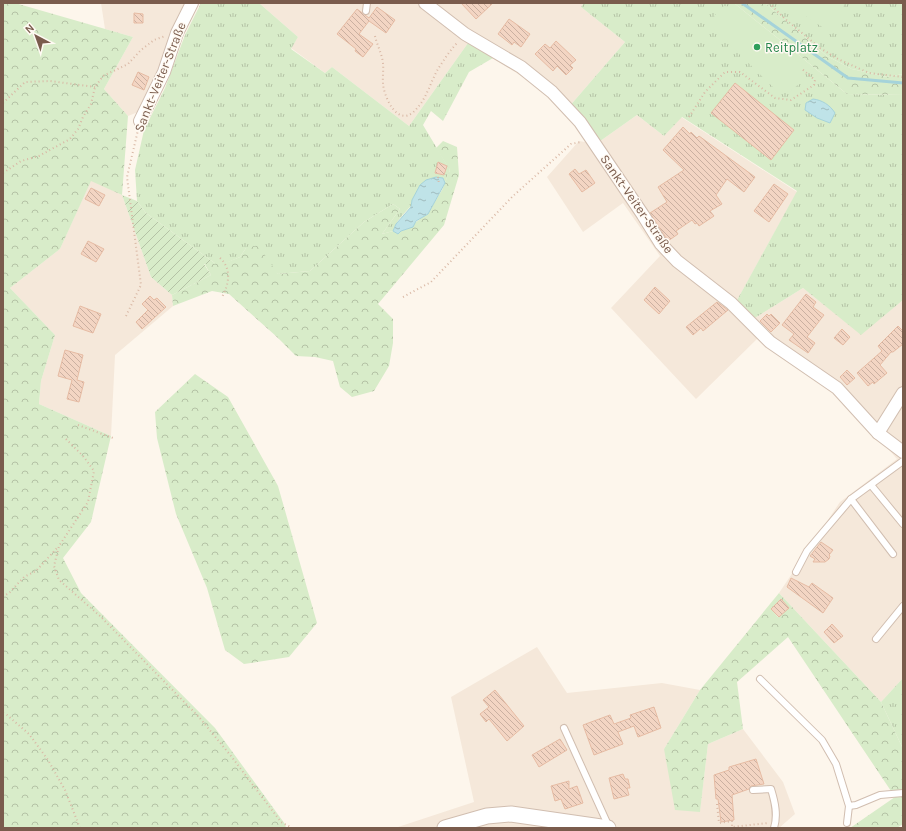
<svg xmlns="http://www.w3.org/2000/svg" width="906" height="831" font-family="Karla,sans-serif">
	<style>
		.residential { fill: #f5e8da }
		.grass { fill: url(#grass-tufts) }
		.forest { fill: url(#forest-crowns); fill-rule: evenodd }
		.garden { fill: url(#garden-furrows) }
		.pitch { fill: #d8ecc9 }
		.water { fill: url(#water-ripples); stroke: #a5d3da }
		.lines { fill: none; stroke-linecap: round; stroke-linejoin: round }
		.stream { stroke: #a5d3da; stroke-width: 3 }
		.building { fill: url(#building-back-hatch); stroke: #e6bba3 }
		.service-casing { stroke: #d1beb0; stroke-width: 8 }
		.minor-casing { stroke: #d1beb0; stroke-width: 14 }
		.tertiary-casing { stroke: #d1beb0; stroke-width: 17 }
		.path { stroke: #d9b8a5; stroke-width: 2; stroke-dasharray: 1 3; stroke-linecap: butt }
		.service { stroke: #fff; stroke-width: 6 }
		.minor { stroke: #fff; stroke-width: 12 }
		.tertiary { stroke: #fff; stroke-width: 15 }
		.leisure-dot { fill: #2e9e5b; stroke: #fffaf3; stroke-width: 1.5 }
		.labels { text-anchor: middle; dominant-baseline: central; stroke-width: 3; stroke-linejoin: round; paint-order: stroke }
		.leisure-label { font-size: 13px; fill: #27864d; stroke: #fffaf3; text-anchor: start }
		.street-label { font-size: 13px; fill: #7a5c4d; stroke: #fffaf3 }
	</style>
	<defs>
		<pattern id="grass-tufts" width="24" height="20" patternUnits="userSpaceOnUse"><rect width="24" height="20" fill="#d8ecc9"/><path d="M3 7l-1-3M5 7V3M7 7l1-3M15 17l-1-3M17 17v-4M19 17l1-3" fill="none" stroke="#b4c2a5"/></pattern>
		<pattern id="forest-crowns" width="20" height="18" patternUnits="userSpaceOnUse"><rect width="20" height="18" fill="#d8ecc9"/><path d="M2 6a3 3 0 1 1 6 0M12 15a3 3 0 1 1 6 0" fill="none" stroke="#b4c2a5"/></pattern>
		<pattern id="garden-furrows" width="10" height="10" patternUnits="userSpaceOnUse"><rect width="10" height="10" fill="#d8ecc9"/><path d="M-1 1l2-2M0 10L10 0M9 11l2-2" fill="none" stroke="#b4c2a5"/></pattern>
		<pattern id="water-ripples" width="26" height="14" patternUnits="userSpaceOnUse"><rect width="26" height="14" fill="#bfe3e8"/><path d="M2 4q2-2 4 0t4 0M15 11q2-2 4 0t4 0" fill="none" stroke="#a0bbbe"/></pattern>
		<pattern id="building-back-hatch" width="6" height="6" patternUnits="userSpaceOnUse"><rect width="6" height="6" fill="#f3d5c3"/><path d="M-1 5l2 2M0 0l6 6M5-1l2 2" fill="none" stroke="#cab0a1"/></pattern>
	</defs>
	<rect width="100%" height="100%" fill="#fdf6ec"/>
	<!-- residential -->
	<g class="residential">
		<polygon points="101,3 189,3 159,72 138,112 128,116 104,89 133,37 105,29"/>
		<polygon points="259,3 584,3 581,7 625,42 568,108 539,87 468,43 409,126 332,67 325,73 291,48 298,37"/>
		<polygon points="637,115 664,136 681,117 797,192 736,302 753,319 803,288 861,334 903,300 903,678 881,702 779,593 840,502 897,459 821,371 759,337 696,399 611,308 660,256 623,203 583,232 547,177 579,141 596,144"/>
		<polygon points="91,180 122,195 151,277 172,295 173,306 115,355 111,436 39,404 41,381 55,335 10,288 60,249"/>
		<polygon points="537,647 567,693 662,683 700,690 664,749 700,811 708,744 743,729 783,782 795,814 779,828 395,828 474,802 451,697"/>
	</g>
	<!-- grass -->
	<g class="grass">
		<path d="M201 3H259L298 37 291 49 325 73 332 67 409 126 468 43 493 58 469 72 443 121 431 111 423 125 450 170 445 183 443 178C427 176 419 185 413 199 411 202 412 206 409 208 403 215 396 221 393 231L382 234 400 209 393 204 364 222 310 271 278 274 246 248 240 257 226 263 216 264 146 213 137 201 135 170 144 130 165 88 185 35Z"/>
		<polygon points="584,3 734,3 847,94 903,95 903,300 861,335 803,288 753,319 736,302 797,191 682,117 664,136 637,115 596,144 568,108 625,42 581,7"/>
		<polygon points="765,3 903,3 903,74 887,77 852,69 827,56"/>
		<polygon points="903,678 903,749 881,702"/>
	</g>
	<!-- forest -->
	<g class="forest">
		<polygon points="3,3 15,3 133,37 104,89 128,116 122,195 91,181 60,249 10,288 55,335 41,381 39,404 111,436 91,522 63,558 81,593 215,728 285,824 286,828 3,828"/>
		<polygon points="734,3 765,3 827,56 852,69 887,77 903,74 903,95 847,94"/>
		<polygon points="443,141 457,147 459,175 444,225 378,304 393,319 393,343 389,366 374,391 352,397 340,387 333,361 315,357 296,356 277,337 229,294 212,291 173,306 172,295 211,275 204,263 225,263 240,257 246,248 258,245 278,274 310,271 364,222 393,204 400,209 382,234 393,231 398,234 401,231 407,229 428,213 442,190 450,170 436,148"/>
		<polygon points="195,374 228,397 278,486 317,623 289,657 244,664 225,650 207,588 176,514 157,438 155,412"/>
		<path d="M779 593 881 702 903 749V824L897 828H850L895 797 788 637 737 682 743 729 708 744 700 812 675 810 664 749 700 690ZM781 600 789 608 778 617 771 609Z"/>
	</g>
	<!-- garden -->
	<polygon class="garden" points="122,195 137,201 146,213 216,264 204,264 211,275 172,295 151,277"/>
	<!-- pitch -->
	<g class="pitch">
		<polygon points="785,3 845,3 833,34"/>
		<path d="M724 6 736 7 801 64 804 77 799 84 789 92 776 90 715 30C711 17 715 14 724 6Z"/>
	</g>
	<!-- water -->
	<g class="water">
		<path d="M813 99C822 100 830 105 835 113L830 123 817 118 805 110 806 103Z"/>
		<polygon points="436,177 443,178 445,183 428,214 416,221 413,227 401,231 398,234 393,231 396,224 411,207 412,200 420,185 426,180"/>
	</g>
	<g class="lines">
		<!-- stream -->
		<polyline class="stream" points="742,3 848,78 903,83"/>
	</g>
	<!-- building -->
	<g class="building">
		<polygon points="461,3 493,3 476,19"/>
		<polygon points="377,7 395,20 386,33 369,21 359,34 373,44 363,57 355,51 356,49 337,34 357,9 369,18"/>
		<polygon points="134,13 143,14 143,23 134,23"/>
		<polygon points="509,19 530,34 521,47 514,42 512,45 498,34"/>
		<polygon points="556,41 576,60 570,65 573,68 566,75 557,66 553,71 535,54 545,44 550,48"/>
		<polygon points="138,72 149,77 144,90 132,85"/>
		<polygon points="735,83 794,130 771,160 711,113"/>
		<polygon points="683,127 690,134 691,132 697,138 699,136 755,177 744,192 727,179 716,195 722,204 710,211 714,216 699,226 697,223 695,224 692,220 676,231 678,234 668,241 650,213 667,202 658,187 684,170 663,150"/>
		<polygon points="438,162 447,166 444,175 435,173"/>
		<polygon points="575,169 579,174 586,170 595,183 582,192 569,174"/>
		<polygon points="774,184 788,194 769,222 754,211"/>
		<polygon points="91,188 105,195 99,206 85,199"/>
		<polygon points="88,241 104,249 96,262 81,254"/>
		<polygon points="655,287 670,301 659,314 644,300"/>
		<polygon points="806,294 816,302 813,307 824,315 807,337 815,343 808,353 789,340 794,334 782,325"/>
		<polygon points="150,296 154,300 157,298 166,307 142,329 136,322 148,310 142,304"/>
		<polygon points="717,302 728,310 703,331 701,328 693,335 686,327"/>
		<polygon points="80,306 101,314 93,333 73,326"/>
		<polygon points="767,314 769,316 771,314 780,323 771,332 760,321"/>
		<polygon points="898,326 903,331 903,344 893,352 891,352 880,365 887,373 874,384 873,382 868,386 857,373 882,351 878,346"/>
		<polygon points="842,329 850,337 843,345 834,338"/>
		<polygon points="65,350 83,355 77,380 84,382 79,402 67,399 72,380 58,376"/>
		<polygon points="847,370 855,378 847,385 840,377"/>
		<polygon points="821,542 833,550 829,555 830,556 829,559 825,562 813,562 815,559 810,556"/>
		<polygon points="791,578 809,587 812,583 833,598 823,613 787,587"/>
		<polygon points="781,599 789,608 779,617 771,609"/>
		<polygon points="832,624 843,636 834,643 824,632"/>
		<polygon points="495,690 524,726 507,741 489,719 486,722 480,714 489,707 483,700"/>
		<polygon points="654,707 661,728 638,737 634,726 618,732 623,744 594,755 583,725 610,715 614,724 631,718 630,715"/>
		<polygon points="560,739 567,750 539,767 532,755"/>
		<polygon points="756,759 764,784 751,786 749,789 732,795 734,820 721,822 718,799 716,799 714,775 729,770 729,767"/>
		<polygon points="623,774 625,779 628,779 630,788 627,788 629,795 614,799 609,778"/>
		<polygon points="569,781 569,789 577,786 583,803 565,809 561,799 555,801 551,786"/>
	</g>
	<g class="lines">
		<!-- service casing -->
		<g class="service-casing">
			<g id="service">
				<polyline points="366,11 367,3"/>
				<polyline points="871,485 903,524"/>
				<polyline points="851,499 893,554"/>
				<polyline points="796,572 807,551 851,499 903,461"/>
				<polyline points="876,639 903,606"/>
				<polyline points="760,679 822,740 836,764 849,806 856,805 880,795 903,793"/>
				<polyline points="564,728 609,827"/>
				<path d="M753 790 771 789C775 802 778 815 774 828"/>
				<polyline points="847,823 849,806"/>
			</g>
		</g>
		<!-- minor casing -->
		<g class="minor-casing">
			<g id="minor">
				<polyline points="425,3 465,34 521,67 552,92 580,122 643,215 661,244 677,261 731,303 770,342 837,388 878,433 903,452"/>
				<polyline points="140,121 164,72 177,33 192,3"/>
				<polyline points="878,433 903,393"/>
			</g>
		</g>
		<!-- tertiary casing -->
		<g class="tertiary-casing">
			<polyline id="tertiary" points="445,828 487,816 511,814 608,828"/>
		</g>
		<!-- path -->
		<g class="path">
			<polyline points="769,3 785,19 820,48 838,59 869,73 903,77"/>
			<path d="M375 36C377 45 382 54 383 63 384 73 381 82 385 93 390 109 403 127 418 107 427 97 431 81 438 69 444 60 450 50 458 42"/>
			<polyline points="3,103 25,82 50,81 95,87"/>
			<polyline points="689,117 705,92 725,72 740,72 775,98 791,100 814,85 815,80 802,69"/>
			<polyline points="3,173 21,161 39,156 70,139 78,129 83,117 91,104 95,87 103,76 128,64 141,50 154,40 165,36"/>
			<polyline points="438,177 439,184"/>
			<path d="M220 258C232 269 229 284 222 297"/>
			<polyline points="403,297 431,282 513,196 571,144 581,142"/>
			<polyline points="126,316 141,285 127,177 138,130"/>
			<polyline points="78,425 113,438"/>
			<polyline points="66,439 84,457 94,471 88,502 59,546 54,566 59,580 100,616 199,717 231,756 281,822 292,828"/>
			<polyline points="3,597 10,592 24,577 36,571 58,547"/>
			<polyline points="3,713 7,715 29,734 48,760 65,790 80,828"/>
			<polyline points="717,804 719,823 732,821 732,827 768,823"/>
		</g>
		<!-- service -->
		<use href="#service" class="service"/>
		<!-- minor -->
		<use href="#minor" class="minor"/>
		<!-- tertiary -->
		<use href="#tertiary" class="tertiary"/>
	</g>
	<!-- markers -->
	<circle class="leisure-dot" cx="757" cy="47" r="4"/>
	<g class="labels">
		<!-- leisure labels -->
		<g class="leisure-label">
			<text x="765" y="47">Reitplatz</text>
		</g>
		<!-- street labels -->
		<g class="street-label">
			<text transform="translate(160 77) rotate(-68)">Sankt-Veiter-Straße</text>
			<text transform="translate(637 204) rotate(55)">Sankt-Veiter-Straße</text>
		</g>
	</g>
	<!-- border -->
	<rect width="906" height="831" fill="none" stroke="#7a5c4d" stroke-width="8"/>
	<!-- north arrow -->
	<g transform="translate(36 36) rotate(319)" stroke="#fffaf3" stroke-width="3" paint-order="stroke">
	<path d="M0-3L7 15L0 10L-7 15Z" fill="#7a5c4d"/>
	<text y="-6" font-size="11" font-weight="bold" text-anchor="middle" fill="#7a5c4d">N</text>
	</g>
</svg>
